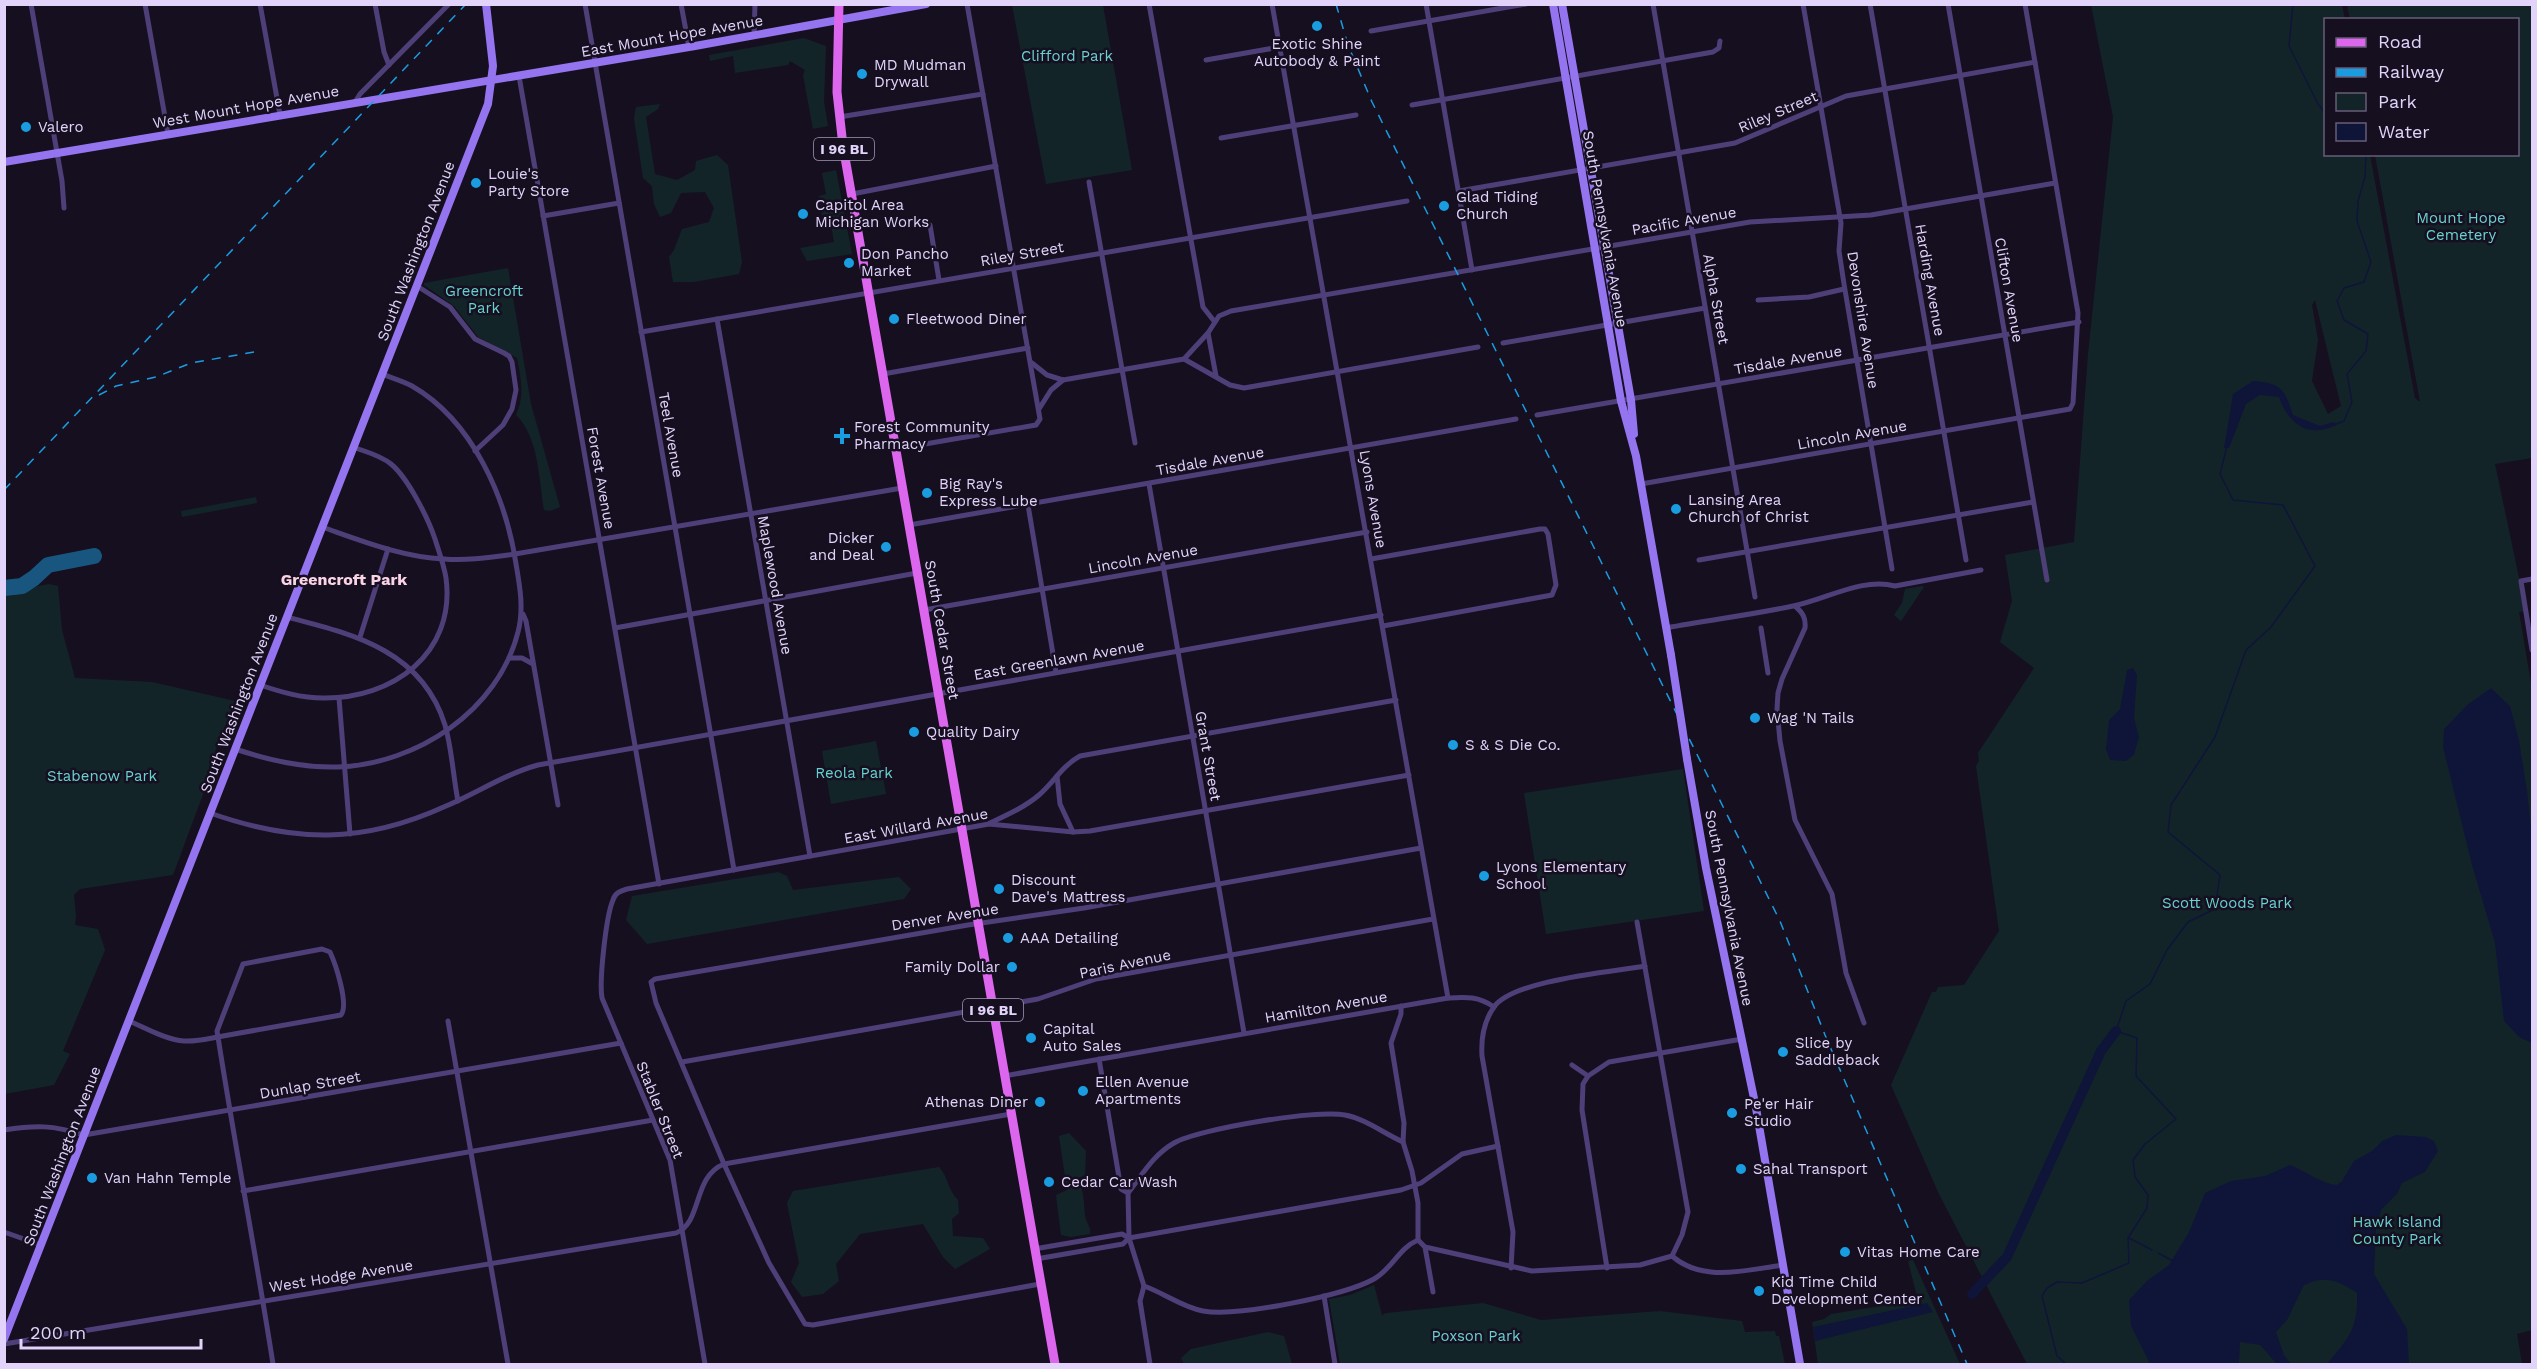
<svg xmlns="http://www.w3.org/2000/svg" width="2537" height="1369" font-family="'Work Sans',sans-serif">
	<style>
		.green { fill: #132429; fill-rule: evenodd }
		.water { fill: #0f1439 }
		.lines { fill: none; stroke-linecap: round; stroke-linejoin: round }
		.stream { stroke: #0f1439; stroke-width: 1.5 }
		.river { stroke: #0f1439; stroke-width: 10 }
		.taxiway { stroke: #185680; stroke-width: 16 }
		.street { stroke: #4f3f79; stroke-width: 5 }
		.secondary { stroke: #9574f0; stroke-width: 8 }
		.primary { stroke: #dc66ee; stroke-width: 9 }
		.rail { stroke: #199de0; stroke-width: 1.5; stroke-dasharray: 9 8; stroke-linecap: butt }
		.secondary-bridge { stroke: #9574f0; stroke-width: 8 }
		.poi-dot { fill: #199de0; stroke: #160f20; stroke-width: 2 }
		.labels { text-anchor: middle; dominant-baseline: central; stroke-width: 5; stroke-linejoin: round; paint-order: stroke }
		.shield { fill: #160f20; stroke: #a498b9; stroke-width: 1.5 }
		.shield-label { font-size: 14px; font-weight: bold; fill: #e1d3fa }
		.street-label { font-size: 15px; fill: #e1d3fa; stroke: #160f20 }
		.poi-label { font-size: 15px; fill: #e1d3fa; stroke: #160f20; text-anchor: start }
		.park-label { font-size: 15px; fill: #67d2d0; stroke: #160f20 }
		.neighbourhood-label { font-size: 16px; font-weight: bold; fill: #fad4e4; stroke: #160f20 }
	</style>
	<rect width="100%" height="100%" fill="#160f20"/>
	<!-- green -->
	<g class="green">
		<polygon points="1012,5 1103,5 1132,170 1046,184"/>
		<path d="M2091 5H2342L2345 19 2326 20V154L2370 155 2415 398 2420 402 2375 155 2518 154V20L2350 19 2347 5H2532V458L2495 464 2526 611 2519 612 2532 689V1330L2517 1334 2522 1364H2027L1939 1194 1891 1085 1932 992H1936L1938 987 1964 985 1999 931 1976 766 1979 761 1978 753 2034 668 2000 642 2012 601 2005 555 2074 542 2088 354 2113 117ZM2315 300 2341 406 2328 414 2312 381 2318 340 2312 305Z"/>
		<polygon points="804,38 826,46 824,102 828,126 813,129 803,75 805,70 790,61 788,65 735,73 733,56 710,61 709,55"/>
		<polygon points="660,104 658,109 646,117 655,174 677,180 695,170 696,161 717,155 728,165 742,262 739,274 694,282 673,282 669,257 674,250 682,229 709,222 714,208 705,192 681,193 671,213 660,217 654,204 652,186 643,178 634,118 636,107"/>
		<polygon points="836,170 852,254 807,261 800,248 834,242 830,219 823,221 819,196 826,194 822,173"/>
		<path d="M508 268 531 404 560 507 550 511 544 510C539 481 539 437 516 415 525 396 521 378 517 358L478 337 454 306 424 285V283Z"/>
		<polygon points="256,497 257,503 182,517 181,511"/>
		<polygon points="49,584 58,586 62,630 75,678 152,682 235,701 215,751 218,754 173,875 80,889 74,895 76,916 75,925 98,929 105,950 63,1051 70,1054 54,1085 5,1094 5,592"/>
		<polygon points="1922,586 1924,587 1901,621 1894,615 1902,603 1905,589"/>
		<polygon points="876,741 886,794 831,804 822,751"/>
		<polygon points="1683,769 1704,911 1546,934 1524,793"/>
		<polygon points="778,872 787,876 793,890 899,877 911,889 904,899 647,944 626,920 632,896"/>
		<path d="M1069 1133 1086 1151 1085 1175 1074 1180V1185L1081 1186C1084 1196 1084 1205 1085 1215 1086 1223 1091 1226 1090 1234L1071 1237 1061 1235 1056 1195 1067 1190 1059 1136Z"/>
		<path d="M939 1167C949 1178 947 1189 958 1200L959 1213 952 1219 953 1236 983 1238 990 1249 955 1269 943 1257 923 1224 860 1234 836 1264 839 1281 823 1294 802 1297 791 1282 799 1263 787 1203 793 1191Z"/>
		<polygon points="1913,1260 1960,1364 1818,1364 1812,1322 1824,1319 1831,1314 1918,1300 1908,1261"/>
		<polygon points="1374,1285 1382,1315 1386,1313 1483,1303 1541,1320 1660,1311 1742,1321 1745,1332 1775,1331 1776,1336 1779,1336 1785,1364 1340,1364 1329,1299 1350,1295"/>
		<polygon points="1268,1332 1284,1336 1292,1364 1184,1364 1181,1358 1191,1349"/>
	</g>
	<!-- water -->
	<g class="water">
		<path d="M2253 381C2282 383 2285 390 2293 415L2320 426 2334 422 2336 425C2308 439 2288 424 2279 397L2260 395 2246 404 2229 448H2224L2233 394Z"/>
		<polygon points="2133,668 2137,675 2134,718 2139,737 2134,755 2126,761 2110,760 2106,749 2109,720 2120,709 2127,670"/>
		<polygon points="2491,688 2510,706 2519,740 2527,790 2532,838 2532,1043 2519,1037 2504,1021 2495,943 2472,865 2443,747 2444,729 2467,705"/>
		<path d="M2396 1135 2426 1137 2434 1141 2438 1151 2425 1172 2402 1183 2397 1194 2381 1210 2376 1229 2374 1274 2407 1329 2409 1364H2327C2349 1337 2358 1329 2357 1293 2337 1280 2326 1275 2304 1285L2287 1320 2276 1332 2284 1355 2291 1364H2277L2260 1345 2240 1342 2239 1364H2150L2131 1326 2129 1300 2148 1280 2169 1265 2189 1232 2205 1193 2231 1181 2265 1176 2290 1165C2303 1170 2325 1185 2337 1185L2342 1181 2354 1161 2372 1151 2382 1141Z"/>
		<polygon points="1927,1303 1933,1312 1815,1341 1813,1327"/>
	</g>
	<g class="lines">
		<!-- stream -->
		<g class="stream">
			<polyline points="2293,4 2289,46 2318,104 2326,114"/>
			<polyline points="2334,425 2344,421 2352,402 2347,374 2366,351 2368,334 2344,320 2337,301 2344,288 2364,282 2371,262 2357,221 2358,201 2365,177 2366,154"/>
			<polyline points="2129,1238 2152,1250"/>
			<polyline points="2158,1253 2173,1261"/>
			<polyline points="2066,1364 2057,1356 2042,1296 2047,1288 2057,1282 2082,1283 2129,1263 2128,1238 2147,1208 2148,1195 2135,1177 2133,1160 2145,1144 2176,1119 2136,1076 2137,1038 2116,1031 2126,1001 2150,984 2167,950 2188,922 2215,909 2220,875 2168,832 2171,805 2215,737 2246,650 2271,627 2315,566 2283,505 2233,500 2220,474 2227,446"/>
		</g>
		<!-- river -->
		<polyline class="river" points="1972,1294 2007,1257 2101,1051 2116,1031"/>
		<!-- taxiway -->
		<polyline class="taxiway" points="4,588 22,586 34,578 48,565 94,556"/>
		<!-- street -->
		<g class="street">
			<polyline points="31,4 62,181 64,208"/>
			<polyline points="145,4 168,134"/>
			<polyline points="260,4 280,115"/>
			<polyline points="375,4 384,52 389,65"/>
			<polyline points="585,4 734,870"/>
			<polyline points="681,4 689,47"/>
			<polyline points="1149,4 1203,307 1214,321"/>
			<polyline points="1272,4 1448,998"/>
			<polyline points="1426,4 1472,270"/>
			<polyline points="1653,4 1755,597"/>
			<polyline points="1803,4 1841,223 1839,251 1844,284 1892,569"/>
			<polyline points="1870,4 1966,560"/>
			<polyline points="1948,4 2047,580"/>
			<polyline points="1371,31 1526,4"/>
			<polyline points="754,36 755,4"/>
			<polyline points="1206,60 1280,47"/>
			<polyline points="519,76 659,884"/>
			<polyline points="355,102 360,94 449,4"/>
			<polyline points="1412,105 1713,52 1719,48 1720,41"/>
			<polyline points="839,117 983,94"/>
			<polyline points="1221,138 1356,115"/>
			<polyline points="1089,182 1135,443"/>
			<polyline points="1459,191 1735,143 1846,96 2035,62"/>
			<polyline points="852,194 996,166"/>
			<polyline points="543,216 619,203"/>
			<polyline points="930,225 939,280"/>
			<polyline points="417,286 450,307 475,339 504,353 509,356 512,362 516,390 512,409 503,425 475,451"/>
			<polyline points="1758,300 1809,297 1844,289"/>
			<polyline points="717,319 810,856"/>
			<polyline points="641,332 1407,201"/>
			<polyline points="1503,343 1705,308"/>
			<polyline points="1184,359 1230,385 1244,388 1478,347"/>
			<polyline points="1032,363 1047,375 1063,380 1184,359 1208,333"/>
			<polyline points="883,374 1028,348"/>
			<polyline points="1216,376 1208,333 1219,316 1231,311 1750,222 1871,215 2055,183"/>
			<polyline points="1039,409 1051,390 1063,380"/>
			<polyline points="1537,415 2079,322"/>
			<polyline points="896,449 1036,425 1040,419 967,4"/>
			<polyline points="1149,484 1244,1033"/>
			<polyline points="1641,484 2070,409 2073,403 2078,313 2025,4"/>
			<polyline points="1028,505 1056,672"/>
			<polyline points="909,525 1516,419"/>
			<path d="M322 527C362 541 402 557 444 559 468 561 492 557 515 554L902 488"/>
			<polyline points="1371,559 1540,529 1545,529 1548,534 1556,585 1552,595 1383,626"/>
			<polyline points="1699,560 2033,502"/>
			<polyline points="2532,579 2521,581 2532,650"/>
			<path d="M1795 606C1803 613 1806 618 1805 628L1782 679 1778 693 1777 709 1780 741 1795 820 1832 894 1846 973 1864 1023"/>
			<polyline points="924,610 1367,532"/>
			<polyline points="523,614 526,621 558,805"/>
			<path d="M287 617C352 634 422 650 445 725 452 749 453 776 458 801"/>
			<polyline points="615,628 917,573"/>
			<path d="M1666 628C1708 620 1751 615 1793 606 1825 600 1862 577 1895 586L1981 570"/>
			<polyline points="1761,628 1768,673"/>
			<polyline points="360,637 388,549"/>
			<polyline points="509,658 522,658 533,664"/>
			<path d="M260 685C281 692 301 698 323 698 392 699 456 654 446 578 444 565 439 552 435 539 428 518 408 478 391 464 380 455 366 452 353 447"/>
			<polyline points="339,698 350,834"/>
			<path d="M235 749C269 760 302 768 338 767 417 764 498 711 518 632 524 609 520 587 516 564 506 498 473 421 412 386 403 381 392 378 382 374"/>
			<polyline points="1057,776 1060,804 1073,832"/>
			<path d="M210 813C295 843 363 844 446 806 477 793 505 774 538 765L1381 615"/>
			<path d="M990 823C1007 815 1025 807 1039 795 1054 782 1062 766 1080 756L1396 700"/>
			<polyline points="1637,922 1688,1212 1682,1235 1672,1256"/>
			<polyline points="1401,1006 1401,1014 1391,1043 1404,1123 1403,1142 1412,1171 1418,1203 1418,1240"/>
			<path d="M129 1021C146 1028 166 1040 184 1041 197 1042 211 1038 223 1036L341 1015C349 1005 336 965 330 952L322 949 243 964 217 1031 218 1037C235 1146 256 1255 273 1364"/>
			<polyline points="448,1021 508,1364"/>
			<polyline points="1099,1059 1121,1189 1128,1193 1129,1238 1144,1286 1140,1301 1150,1364"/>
			<polyline points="682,1062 1038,999 1096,979 1433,919"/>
			<polyline points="1572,1065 1588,1076"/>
			<path d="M1004 1076 1448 998C1466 997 1478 996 1494 1007"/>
			<path d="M4 1130C36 1125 53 1125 84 1135L621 1043"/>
			<polyline points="243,1191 653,1120"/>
			<path d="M1128 1193C1142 1175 1153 1155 1174 1143 1198 1129 1318 1109 1345 1115 1366 1119 1383 1133 1403 1142"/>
			<polyline points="4,1232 41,1245"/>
			<path d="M1418 1240 1425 1247 1532 1271 1640 1265 1672 1256C1703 1283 1745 1270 1783 1265"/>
			<polyline points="1425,1247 1433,1292"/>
			<polyline points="1034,1249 1122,1234 1129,1238"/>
			<polyline points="1036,1259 1123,1244 1129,1238 1401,1190 1421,1183 1462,1154 1498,1146"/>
			<path d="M1511 1268 1513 1232 1482 1056C1481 1040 1484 1021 1494 1007 1513 980 1611 972 1645 966"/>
			<polyline points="1607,1268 1582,1110 1583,1084 1588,1076 1609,1062 1742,1039"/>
			<polyline points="1040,1284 813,1325 805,1324 769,1263 724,1164 656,1003 651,982 655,979 968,925 1084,908 1421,848"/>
			<path d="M1144 1286C1164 1293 1182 1307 1203 1311 1237 1317 1343 1296 1374 1279 1392 1269 1399 1248 1418 1240"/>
			<polyline points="1324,1296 1335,1364"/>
			<path d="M4 1344 676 1233C703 1222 692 1177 724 1164L1011 1114"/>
			<path d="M705 1364 670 1160 602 998C599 981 606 916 613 900 615 893 620 891 627 889L989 824 1073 832 1090 831 1409 775"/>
		</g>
		<!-- secondary -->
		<g class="secondary">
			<polyline points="1553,4 1621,401 1636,456 1671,655"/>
			<polyline points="1562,4 1631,400 1634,434"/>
			<polyline points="4,162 695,46 926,4"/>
			<polyline points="1687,759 1706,868 1756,1108 1800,1364"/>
			<polyline points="4,1339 488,104 493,66 486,4"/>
		</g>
		<!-- primary -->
		<polyline class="primary" points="839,4 837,92 843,146 1055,1364"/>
		<!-- rail -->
		<g class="rail">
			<polyline points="1336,4 1348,45 1372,102 1780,921 1825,1035 1967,1364"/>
			<polyline points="99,395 116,386 156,377 191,363 254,352"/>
			<polyline points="4,490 466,4"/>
		</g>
		<!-- secondary-bridge -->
		<polyline class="secondary-bridge" points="1671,655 1687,759"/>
	</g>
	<!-- markers -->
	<g class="poi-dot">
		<circle cx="1317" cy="26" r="6"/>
		<circle cx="862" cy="74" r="6"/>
		<circle cx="26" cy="127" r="6"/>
		<circle cx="476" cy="183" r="6"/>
		<circle cx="1444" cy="206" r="6"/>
		<circle cx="803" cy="214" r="6"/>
		<circle cx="849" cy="263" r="6"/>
		<circle cx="894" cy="319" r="6"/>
		<path d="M839 427h6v6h6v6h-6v6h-6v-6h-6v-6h6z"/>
		<circle cx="927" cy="493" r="6"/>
		<circle cx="1676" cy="509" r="6"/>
		<circle cx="886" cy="547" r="6"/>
		<circle cx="1755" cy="718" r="6"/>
		<circle cx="914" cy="732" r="6"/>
		<circle cx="1453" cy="745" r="6"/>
		<circle cx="1484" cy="876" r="6"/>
		<circle cx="999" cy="889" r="6"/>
		<circle cx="1008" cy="938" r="6"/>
		<circle cx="1012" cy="967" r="6"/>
		<circle cx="1031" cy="1038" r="6"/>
		<circle cx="1783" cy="1052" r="6"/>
		<circle cx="1083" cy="1091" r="6"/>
		<circle cx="1040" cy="1102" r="6"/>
		<circle cx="1732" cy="1113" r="6"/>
		<circle cx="1741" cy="1169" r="6"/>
		<circle cx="92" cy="1178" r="6"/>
		<circle cx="1049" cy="1182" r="6"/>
		<circle cx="1845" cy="1252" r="6"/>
		<circle cx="1759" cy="1291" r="6"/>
	</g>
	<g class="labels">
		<!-- shield labels -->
		<g class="shield">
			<rect x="814" y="138" width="60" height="22" rx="4.5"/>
			<rect x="963" y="999" width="60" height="22" rx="4.5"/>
		</g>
		<g class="shield-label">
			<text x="844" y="149">I 96 BL</text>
			<text x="993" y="1010">I 96 BL</text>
		</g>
		<!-- street labels -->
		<g class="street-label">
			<text transform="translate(672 36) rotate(-10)">East Mount Hope Avenue</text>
			<text transform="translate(246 107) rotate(-10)">West Mount Hope Avenue</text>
			<text transform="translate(1778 112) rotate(-23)">Riley Street</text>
			<text transform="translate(1684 221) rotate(-10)">Pacific Avenue</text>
			<text transform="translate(1605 229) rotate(80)">South Pennsylvania Avenue</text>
			<text transform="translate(416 251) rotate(-69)">South Washington Avenue</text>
			<text transform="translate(1022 254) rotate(-10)">Riley Street</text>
			<text transform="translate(1930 280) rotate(80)">Harding Avenue</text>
			<text transform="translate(2009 290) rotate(80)">Clifton Avenue</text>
			<text transform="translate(1716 299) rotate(80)">Alpha Street</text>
			<text transform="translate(1863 320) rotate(81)">Devonshire Avenue</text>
			<text transform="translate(1788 360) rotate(-10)">Tisdale Avenue</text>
			<text transform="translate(671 435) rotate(80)">Teel Avenue</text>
			<text transform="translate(1852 435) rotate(-10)">Lincoln Avenue</text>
			<text transform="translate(1210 461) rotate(-10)">Tisdale Avenue</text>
			<text transform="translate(601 478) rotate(80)">Forest Avenue</text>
			<text transform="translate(1373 499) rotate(80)">Lyons Avenue</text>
			<text transform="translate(1143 559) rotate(-10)">Lincoln Avenue</text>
			<text transform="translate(775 585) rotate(80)">Maplewood Avenue</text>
			<text transform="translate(942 630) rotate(80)">South Cedar Street</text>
			<text transform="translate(1059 660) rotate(-10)">East Greenlawn Avenue</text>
			<text transform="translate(239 703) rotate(-69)">South Washington Avenue</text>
			<text transform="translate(1208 756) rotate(80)">Grant Street</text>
			<text transform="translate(916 826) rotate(-10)">East Willard Avenue</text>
			<text transform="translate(1729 908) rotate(79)">South Pennsylvania Avenue</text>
			<text transform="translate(945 917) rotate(-9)">Denver Avenue</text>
			<text transform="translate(1125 964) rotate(-12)">Paris Avenue</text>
			<text transform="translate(1326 1007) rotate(-10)">Hamilton Avenue</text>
			<text transform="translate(310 1085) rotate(-10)">Dunlap Street</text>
			<text transform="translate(660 1110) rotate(68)">Stabler Street</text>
			<text transform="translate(62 1156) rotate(-69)">South Washington Avenue</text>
			<text transform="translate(341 1276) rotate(-9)">West Hodge Avenue</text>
		</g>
		<!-- poi labels -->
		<g class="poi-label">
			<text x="1317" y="44" text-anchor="middle">Exotic Shine<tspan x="1317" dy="17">Autobody &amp; Paint</tspan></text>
			<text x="874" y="65">MD Mudman<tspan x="874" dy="17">Drywall</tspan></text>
			<text x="38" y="127">Valero</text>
			<text x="488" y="174">Louie's<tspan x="488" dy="17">Party Store</tspan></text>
			<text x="1456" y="197">Glad Tiding<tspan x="1456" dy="17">Church</tspan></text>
			<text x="815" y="205">Capitol Area<tspan x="815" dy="17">Michigan Works</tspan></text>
			<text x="861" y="254">Don Pancho<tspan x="861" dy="17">Market</tspan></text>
			<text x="906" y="319">Fleetwood Diner</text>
			<text x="854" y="427">Forest Community<tspan x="854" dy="17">Pharmacy</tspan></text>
			<text x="939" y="484">Big Ray's<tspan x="939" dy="17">Express Lube</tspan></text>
			<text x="1688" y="500">Lansing Area<tspan x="1688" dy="17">Church of Christ</tspan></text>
			<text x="874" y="538" text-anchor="end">Dicker<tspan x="874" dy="17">and Deal</tspan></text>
			<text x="1767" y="718">Wag 'N Tails</text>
			<text x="926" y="732">Quality Dairy</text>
			<text x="1465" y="745">S &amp; S Die Co.</text>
			<text x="1496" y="867">Lyons Elementary<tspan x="1496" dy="17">School</tspan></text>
			<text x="1011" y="880">Discount<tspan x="1011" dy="17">Dave's Mattress</tspan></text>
			<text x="1020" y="938">AAA Detailing</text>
			<text x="1000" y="967" text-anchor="end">Family Dollar</text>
			<text x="1043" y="1029">Capital<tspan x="1043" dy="17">Auto Sales</tspan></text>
			<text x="1795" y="1043">Slice by<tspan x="1795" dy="17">Saddleback</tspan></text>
			<text x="1095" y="1082">Ellen Avenue<tspan x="1095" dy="17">Apartments</tspan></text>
			<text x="1028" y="1102" text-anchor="end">Athenas Diner</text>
			<text x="1744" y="1104">Pe'er Hair<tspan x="1744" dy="17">Studio</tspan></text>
			<text x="1753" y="1169">Sahal Transport</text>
			<text x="104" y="1178">Van Hahn Temple</text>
			<text x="1061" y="1182">Cedar Car Wash</text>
			<text x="1857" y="1252">Vitas Home Care</text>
			<text x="1771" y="1282">Kid Time Child<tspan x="1771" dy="17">Development Center</tspan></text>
		</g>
		<!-- park labels -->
		<g class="park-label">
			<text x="1067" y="56">Clifford Park</text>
			<text x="2461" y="218">Mount Hope<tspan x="2461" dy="17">Cemetery</tspan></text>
			<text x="484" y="291">Greencroft<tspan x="484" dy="17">Park</tspan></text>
			<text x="854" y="773">Reola Park</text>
			<text x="102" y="776">Stabenow Park</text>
			<text x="2227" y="903">Scott Woods Park</text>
			<text x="2397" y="1222">Hawk Island<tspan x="2397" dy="17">County Park</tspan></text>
			<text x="1476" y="1336">Poxson Park</text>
		</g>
		<!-- neighbourhood labels -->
		<g class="neighbourhood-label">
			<text x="344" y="579">Greencroft Park</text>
		</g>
	</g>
	<!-- border -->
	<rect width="2537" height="1369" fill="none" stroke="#e1d3fa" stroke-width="12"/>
	<!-- legend -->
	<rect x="2324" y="18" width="195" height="138" fill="#160f20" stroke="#675d77" stroke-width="1.5"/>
	<rect x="2336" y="38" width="30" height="9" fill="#dc66ee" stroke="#675d77" stroke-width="1.5"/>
	<text x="2378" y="48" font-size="18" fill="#e1d3fa">Road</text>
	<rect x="2336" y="68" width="30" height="9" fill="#199de0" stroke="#675d77" stroke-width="1.5"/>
	<text x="2378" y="78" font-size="18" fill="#e1d3fa">Railway</text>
	<rect x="2336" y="93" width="30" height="18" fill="#132429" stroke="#675d77" stroke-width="1.5"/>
	<text x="2378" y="108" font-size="18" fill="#e1d3fa">Park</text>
	<rect x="2336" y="123" width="30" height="18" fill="#0f1439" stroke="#675d77" stroke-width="1.5"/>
	<text x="2378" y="138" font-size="18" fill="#e1d3fa">Water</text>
	<!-- scale -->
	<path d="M21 1339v9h180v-9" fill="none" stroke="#e1d3fa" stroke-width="3"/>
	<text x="30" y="1339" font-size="18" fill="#e1d3fa" stroke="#160f20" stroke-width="4.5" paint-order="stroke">200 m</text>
</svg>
